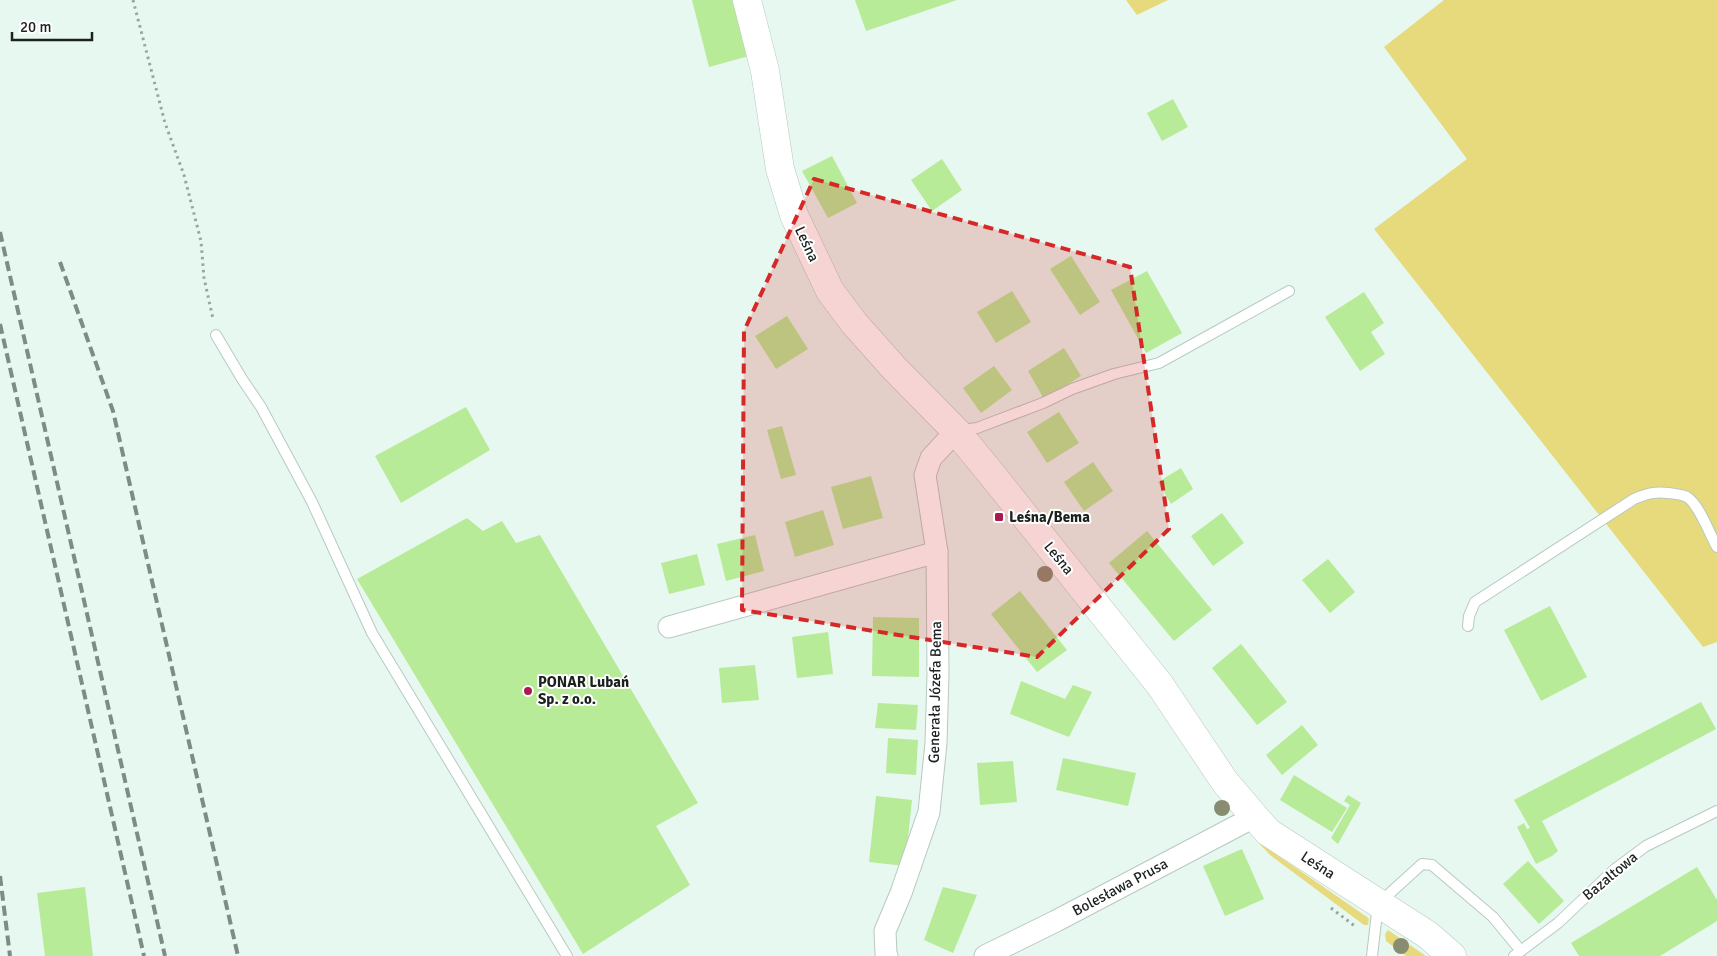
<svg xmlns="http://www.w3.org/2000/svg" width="1717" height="956" font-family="Signika,sans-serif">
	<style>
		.green { fill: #e6da7c }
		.building { fill: #b7eb97 }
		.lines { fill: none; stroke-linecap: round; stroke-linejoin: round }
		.lane-casing { stroke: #b8c9c1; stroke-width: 12 }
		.street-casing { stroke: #b8c9c1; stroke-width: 23 }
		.secondary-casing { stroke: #b8c9c1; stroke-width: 29 }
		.path { stroke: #99a6a0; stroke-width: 3; stroke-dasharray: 2.5 4; stroke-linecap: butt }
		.lane { stroke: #fff; stroke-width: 10 }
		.street { stroke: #fff; stroke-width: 21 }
		.secondary { stroke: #fff; stroke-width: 28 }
		.rail { stroke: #7f8b86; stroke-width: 4; stroke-dasharray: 10 5; stroke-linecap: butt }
		.tree { fill: #888d71 }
		.marked { fill: #d62828; fill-opacity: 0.2; stroke: #d62828; stroke-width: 4; stroke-dasharray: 10 6; stroke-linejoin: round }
		.poi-dot { fill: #ab1950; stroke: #fff; stroke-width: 2 }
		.labels { text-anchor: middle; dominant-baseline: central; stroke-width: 4; stroke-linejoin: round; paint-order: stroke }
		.street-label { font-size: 15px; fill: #1a211e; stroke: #fff }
		.poi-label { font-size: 15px; font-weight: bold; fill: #1a211e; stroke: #fff; text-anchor: start }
	</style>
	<rect width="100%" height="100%" fill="#e7f8f0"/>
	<!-- green -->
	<g class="green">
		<polygon points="1126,0 1168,0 1137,15"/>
		<polygon points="1444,0 1717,0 1717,642 1703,647 1374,229 1467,159 1384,47"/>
		<polygon points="1257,841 1367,917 1369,919 1368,925 1364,925 1270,855"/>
		<polygon points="1388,930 1426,956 1406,956 1386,941 1385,934"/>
	</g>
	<!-- building -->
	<g class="building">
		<polygon points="692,0 732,0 749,56 709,67"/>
		<polygon points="855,0 957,0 866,31"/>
		<polygon points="1173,99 1188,127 1162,141 1147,113"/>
		<polygon points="832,156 857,203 828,218 802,171"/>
		<polygon points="942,159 962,190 932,211 911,180"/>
		<polygon points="1071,256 1100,302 1080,315 1050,269"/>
		<polygon points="1147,271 1182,333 1146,353 1111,290"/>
		<polygon points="1012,291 1031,322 996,343 977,312"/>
		<polygon points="1364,292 1384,323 1371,332 1385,354 1360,371 1325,317"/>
		<polygon points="787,316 808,349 776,369 755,336"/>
		<polygon points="1064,348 1081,376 1044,399 1028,371"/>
		<polygon points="994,366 1012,390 981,413 963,388"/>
		<polygon points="466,407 490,450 401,503 375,456"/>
		<polygon points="1059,412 1079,443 1047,463 1027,432"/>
		<polygon points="782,426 796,475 781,479 767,430"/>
		<polygon points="1093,462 1113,491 1084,511 1064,482"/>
		<polygon points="1181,468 1193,489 1171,504 1158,482"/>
		<polygon points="871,476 883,518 843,529 831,487"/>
		<polygon points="823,510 834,545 795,557 785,522"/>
		<polygon points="1222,513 1244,543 1213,566 1191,536"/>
		<polygon points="467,518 483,531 502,521 516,543 540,535 698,803 656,826 690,885 583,954 357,579"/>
		<polygon points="1147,531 1212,610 1174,641 1109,563"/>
		<polygon points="755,535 764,571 726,581 717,544"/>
		<polygon points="697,554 705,585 669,594 661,563"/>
		<polygon points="1328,559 1355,592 1330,613 1302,580"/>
		<polygon points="1020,591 1067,650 1037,672 991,614"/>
		<polygon points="1550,606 1587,677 1541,701 1504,630"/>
		<polygon points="873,617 919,618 919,677 872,676"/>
		<polygon points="828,632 833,674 797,678 792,637"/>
		<polygon points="1241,644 1287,702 1257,725 1212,668"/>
		<polygon points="755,665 759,700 722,703 719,668"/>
		<polygon points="1021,681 1065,699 1073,685 1092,692 1069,737 1010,714"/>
		<polygon points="1701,702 1716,729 1542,821 1558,851 1552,856 1536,864 1517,827 1524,823 1527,829 1530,828 1514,800"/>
		<polygon points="878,703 918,705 916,730 875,728"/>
		<polygon points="1302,725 1318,745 1282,775 1266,755"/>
		<polygon points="888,738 918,740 916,775 886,773"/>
		<polygon points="1063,758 1136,773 1128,806 1056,790"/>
		<polygon points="1013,761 1017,802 980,805 977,763"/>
		<polygon points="1294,775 1347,808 1332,832 1280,800"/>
		<polygon points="1348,795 1361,803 1338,844 1331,838 1350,805 1344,801"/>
		<polygon points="876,796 912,800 905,866 869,862"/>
		<polygon points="1242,849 1264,899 1225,916 1203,866"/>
		<polygon points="1528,861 1564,901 1539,924 1503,884"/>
		<polygon points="1697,867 1717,900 1717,921 1660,956 1579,956 1571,943"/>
		<polygon points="85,887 93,956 45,956 37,893"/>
		<polygon points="943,887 977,895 953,953 924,940"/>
	</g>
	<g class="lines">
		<!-- lane casing -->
		<g class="lane-casing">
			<g id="lane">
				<polyline points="216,335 242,379 261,407 312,502 372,633 567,956"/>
				<polyline points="960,430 977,428 1043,403 1072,389 1114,374 1159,363 1289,291"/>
				<path d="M1468 626 1469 616 1475 602 1634 499C1646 494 1655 491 1668 493 1674 494 1681 494 1687 497 1699 504 1710 535 1717 547"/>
				<polyline points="1372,956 1378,904 1422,864 1432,865 1493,917 1521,951"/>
				<polyline points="1514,956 1558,923 1615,869 1646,846 1717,811"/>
			</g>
		</g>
		<!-- street casing -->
		<g class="street-casing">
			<g id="street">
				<polyline points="669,627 937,552"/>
				<polyline points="887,956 886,954 885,931 901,893 929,812 936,743 938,674 937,552 925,475 931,458 956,431"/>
				<polyline points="985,956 1056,921 1254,817"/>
			</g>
		</g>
		<!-- secondary casing -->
		<g class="secondary-casing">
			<polyline id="secondary" points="747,0 765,71 780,169 794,215 830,291 854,323 894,368 956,431 989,471 1160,685 1225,782 1268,832 1428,935 1452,956"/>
		</g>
		<!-- path -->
		<g class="path">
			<polyline points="133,0 165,123 184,175 201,241 204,278 213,319"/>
			<polyline points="1331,908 1356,927"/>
		</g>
		<!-- lane -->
		<use href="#lane" class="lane"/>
		<!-- street -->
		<use href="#street" class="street"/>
		<!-- secondary -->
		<use href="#secondary" class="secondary"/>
		<!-- rail -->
		<g class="rail">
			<polyline points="0,232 165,956"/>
			<polyline points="60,262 113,411 238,956"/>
			<polyline points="0,324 144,956"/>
			<polyline points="0,876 10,956"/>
		</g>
	</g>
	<!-- trees -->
	<g class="tree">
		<circle cx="1045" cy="574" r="8"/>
		<circle cx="1222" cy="808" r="8"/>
		<circle cx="1401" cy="946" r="8"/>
	</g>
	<!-- marked area -->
	<path class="marked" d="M814 179 1130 267 1169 529 1037 657 742 610 744 331Z"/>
	<!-- markers -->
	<g class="poi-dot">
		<rect x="994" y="512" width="10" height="10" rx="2.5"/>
		<circle cx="528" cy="691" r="5"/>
	</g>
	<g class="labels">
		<!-- street labels -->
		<g class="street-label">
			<text transform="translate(807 244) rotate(65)">Leśna</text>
			<text transform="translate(1059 558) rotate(51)">Leśna</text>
			<text transform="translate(935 692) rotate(-89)">Generała Józefa Bema</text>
			<text transform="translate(1318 865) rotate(33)">Leśna</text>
			<text transform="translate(1610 876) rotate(-40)">Bazaltowa</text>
			<text transform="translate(1120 887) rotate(-28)">Bolesława Prusa</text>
		</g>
		<!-- poi labels -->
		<g class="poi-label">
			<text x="1009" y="517">Leśna/Bema</text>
			<text x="538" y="682">PONAR Lubań<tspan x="538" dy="17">Sp. z o.o.</tspan></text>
		</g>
	</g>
	<!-- scale -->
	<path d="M12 32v8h80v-8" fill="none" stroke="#1a211e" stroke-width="2.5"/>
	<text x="20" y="32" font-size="15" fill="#1a211e" stroke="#ffffff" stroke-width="4" paint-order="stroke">20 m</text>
</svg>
